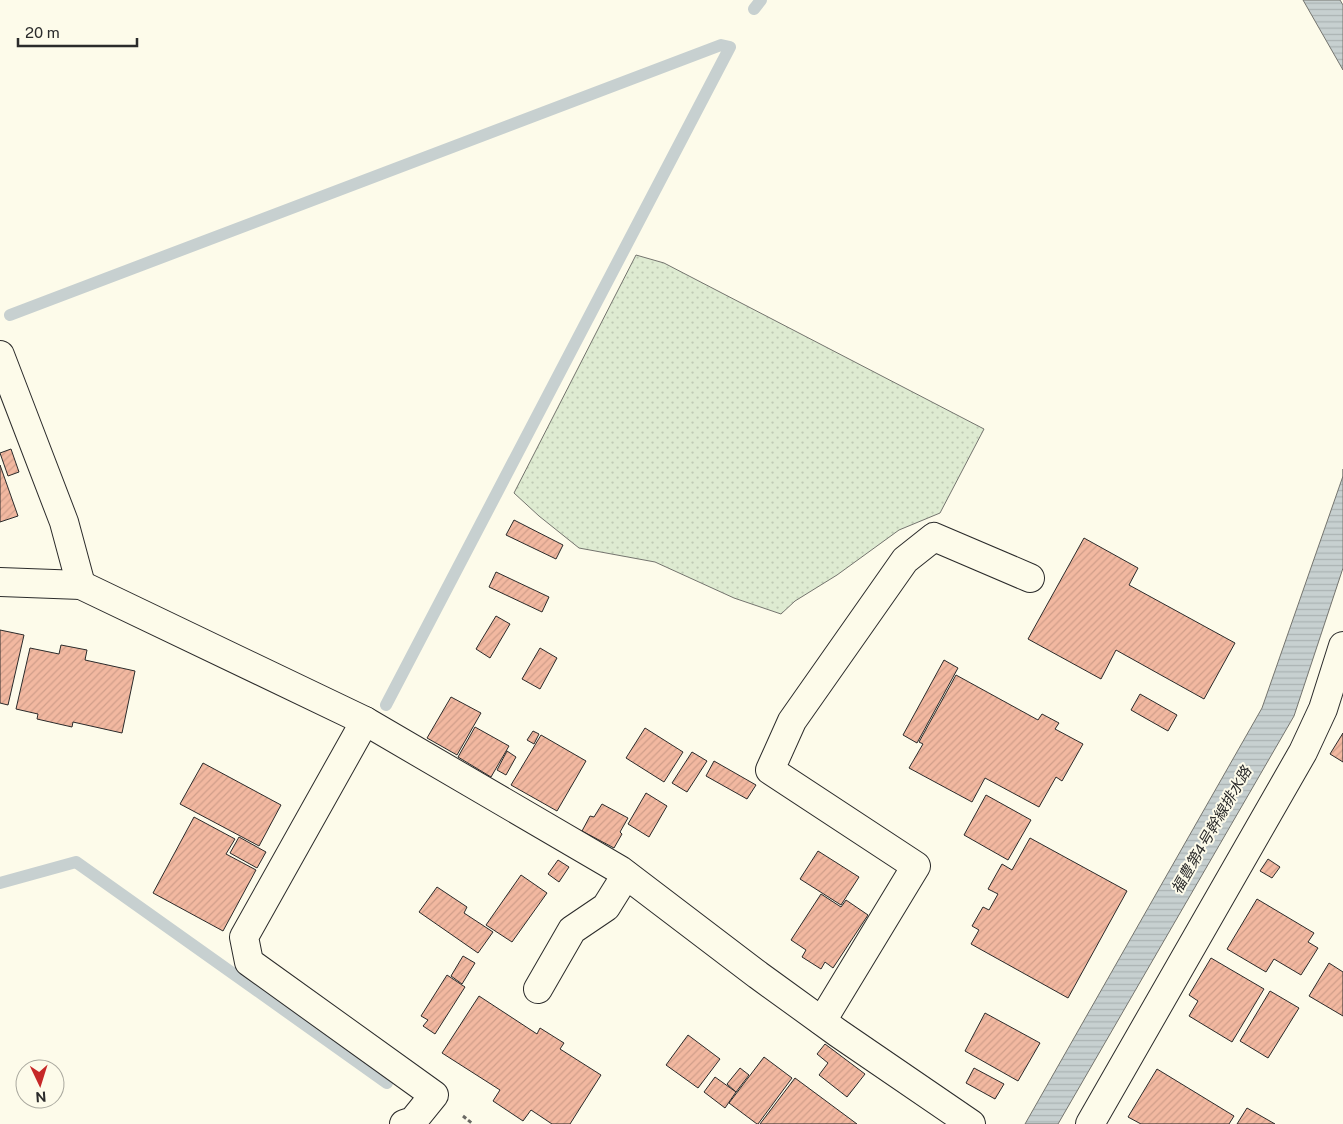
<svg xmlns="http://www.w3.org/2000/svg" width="1343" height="1124" font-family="'Public Sans','Noto Sans JP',sans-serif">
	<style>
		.grass { fill: url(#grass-dots); stroke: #74746e }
		.water { fill: url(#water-rules); stroke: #74746e }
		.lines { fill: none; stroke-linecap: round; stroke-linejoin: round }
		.stream { stroke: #c7d0d0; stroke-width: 12 }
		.building { fill: url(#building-hatch); stroke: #2b2b2b }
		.minor-casing { stroke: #2b2b2b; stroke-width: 30 }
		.path { stroke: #6a6964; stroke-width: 3; stroke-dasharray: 4 2.5; stroke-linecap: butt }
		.minor { stroke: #fdfbea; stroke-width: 28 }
		.labels { text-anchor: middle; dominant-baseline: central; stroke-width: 4; stroke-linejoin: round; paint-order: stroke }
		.water-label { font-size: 15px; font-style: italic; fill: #2b2b2b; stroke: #fdfbea }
	</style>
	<defs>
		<pattern id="grass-dots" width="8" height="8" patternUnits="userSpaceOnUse" patternTransform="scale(1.25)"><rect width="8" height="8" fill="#deebd1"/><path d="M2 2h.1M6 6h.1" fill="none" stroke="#bfcab4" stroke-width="1.8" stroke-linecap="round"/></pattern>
		<pattern id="water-rules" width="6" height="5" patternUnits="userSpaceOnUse" patternTransform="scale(1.25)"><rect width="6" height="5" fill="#c7d0d0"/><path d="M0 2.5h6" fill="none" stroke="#abb3b3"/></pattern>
		<pattern id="building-hatch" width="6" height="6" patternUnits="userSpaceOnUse" patternTransform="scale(1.25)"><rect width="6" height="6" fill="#f2b8a0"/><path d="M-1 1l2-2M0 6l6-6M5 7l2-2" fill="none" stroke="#d09e8a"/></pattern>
	</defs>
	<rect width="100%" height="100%" fill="#fdfbea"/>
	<!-- grass -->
	<polygon class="grass" points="636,255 664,263 984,429 940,513 899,530 837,575 795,601 781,614 734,598 655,562 579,548 539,516 514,493"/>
	<!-- water -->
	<g class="water">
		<polygon points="1303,0 1340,0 1343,5 1343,70"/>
		<polygon points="1343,469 1343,568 1294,716 1058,1124 1025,1124 1262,708 1343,476"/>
	</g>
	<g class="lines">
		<!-- stream -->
		<g class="stream">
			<polyline points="754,9 761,0"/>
			<polyline points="10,315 721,45 730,47 386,705"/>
			<polyline points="0,883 76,862 387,1083"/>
		</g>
	</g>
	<!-- building -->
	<g class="building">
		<polygon points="11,449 19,472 8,476 0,453"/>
		<polygon points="0,465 18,516 0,522"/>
		<polygon points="514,520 563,545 556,559 506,535"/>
		<polygon points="1084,538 1138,568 1129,585 1235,643 1204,699 1116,650 1101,679 1028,639"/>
		<polygon points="496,572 549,597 542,612 489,587"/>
		<polygon points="496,616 510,624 490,658 476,649"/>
		<polygon points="0,630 24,635 8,705 0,703"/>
		<polygon points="61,645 87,650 85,660 135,671 122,733 73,722 72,727 37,719 38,714 16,709 30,648 59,654"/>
		<polygon points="540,648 557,658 540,689 522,679"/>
		<polygon points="944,660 958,668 917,743 903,735"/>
		<polygon points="956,675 1038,720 1042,714 1059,723 1055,729 1083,744 1062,781 1056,777 1039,807 985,778 972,802 909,768 923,744 919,742"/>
		<polygon points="1140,694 1177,715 1168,731 1131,710"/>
		<polygon points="451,697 481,713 457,755 427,738"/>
		<polygon points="475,727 509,746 491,777 458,757"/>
		<polygon points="645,728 683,752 664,782 626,758"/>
		<polygon points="533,731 539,734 534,744 527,740"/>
		<polygon points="1343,733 1343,762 1330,754"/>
		<polygon points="541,735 586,761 557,811 511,785"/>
		<polygon points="507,751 516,757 506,775 497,770"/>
		<polygon points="692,752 707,761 687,792 672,783"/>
		<polygon points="714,761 756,785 747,799 706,776"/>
		<polygon points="203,763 281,805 259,846 180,804"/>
		<polygon points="646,793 667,806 649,837 628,824"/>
		<polygon points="986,795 1031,820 1008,860 964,835"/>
		<polygon points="602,804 628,818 620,832 622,834 614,848 582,831 590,816 594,817"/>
		<polygon points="194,817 235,839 226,854 256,870 223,931 153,893"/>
		<polygon points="239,837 266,852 257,868 230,853"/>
		<polygon points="1030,838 1127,891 1068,998 971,944 979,930 972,926 983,907 989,910 998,894 988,889 1002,864 1012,870"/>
		<polygon points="818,851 859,877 841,905 800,879"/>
		<polygon points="1268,859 1280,867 1272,878 1260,871"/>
		<polygon points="558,860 569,867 559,882 548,874"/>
		<polygon points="521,875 547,893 512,942 486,925"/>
		<polygon points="437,887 467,907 464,913 493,932 478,953 419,912"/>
		<polygon points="821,894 841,907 846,900 868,915 833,968 825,962 821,969 802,957 806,950 791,940"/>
		<polygon points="1257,899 1314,933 1308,942 1318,948 1301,975 1274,959 1266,972 1227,949"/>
		<polygon points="463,956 475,963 462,984 451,976"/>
		<polygon points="1211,958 1264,989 1232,1042 1189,1016 1198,1001 1189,995"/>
		<polygon points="1329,963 1343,972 1343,1016 1309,996"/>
		<polygon points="447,975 465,987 435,1034 423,1026 428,1020 421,1016"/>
		<polygon points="1270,991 1299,1008 1268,1058 1240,1041"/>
		<polygon points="479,996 537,1034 540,1028 564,1043 560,1049 601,1075 570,1124 552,1124 531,1110 523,1121 493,1101 500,1090 442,1053"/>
		<polygon points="985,1013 1040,1043 1018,1081 965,1051"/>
		<polygon points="688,1035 720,1059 698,1088 666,1065"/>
		<polygon points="825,1044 865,1074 847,1097 819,1075 828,1063 817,1054"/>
		<polygon points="764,1057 792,1078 758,1124 757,1124 729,1103"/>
		<polygon points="740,1068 749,1075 736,1092 727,1084"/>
		<polygon points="974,1068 1004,1084 995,1099 966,1083"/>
		<polygon points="1157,1069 1234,1116 1229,1124 1141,1124 1128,1117"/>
		<polygon points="715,1077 736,1092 725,1108 704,1092"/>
		<polygon points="795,1078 857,1124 760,1124"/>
		<polygon points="1247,1108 1275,1124 1237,1124"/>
	</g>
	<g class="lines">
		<!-- minor casing -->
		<g class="minor-casing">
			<g id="minor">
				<polyline points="0,355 64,522 81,585"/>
				<polyline points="0,582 81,585 365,721 620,870 758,975 838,1033 971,1124"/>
				<polyline points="365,721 244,937 249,962 434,1095 413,1121 404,1124"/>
				<polyline points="538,989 572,930 606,907 626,875"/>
				<polyline points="822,1021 916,866 770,770 792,721 905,560 934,537 1030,578"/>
				<polyline points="1090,1124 1303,752 1323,709 1343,646"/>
			</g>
		</g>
		<!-- path -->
		<polyline class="path" points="463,1116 473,1124"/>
		<!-- minor -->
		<use href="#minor" class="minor"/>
	</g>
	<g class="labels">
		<!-- water labels -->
		<g class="water-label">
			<text transform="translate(1211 830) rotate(-60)">福豊第4号幹線排水路</text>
		</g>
	</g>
	<!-- north arrow -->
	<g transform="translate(40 1084) rotate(176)"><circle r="24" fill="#fdfbea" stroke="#a9a89e"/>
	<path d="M0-4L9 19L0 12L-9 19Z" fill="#c62828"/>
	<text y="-8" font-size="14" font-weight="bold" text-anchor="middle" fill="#2b2b2b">N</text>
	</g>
	<!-- scale -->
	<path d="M18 38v8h119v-8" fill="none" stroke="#2b2b2b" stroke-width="2.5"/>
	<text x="25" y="38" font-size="15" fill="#2b2b2b" stroke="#fdfbea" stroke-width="4" paint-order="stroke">20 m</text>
</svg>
